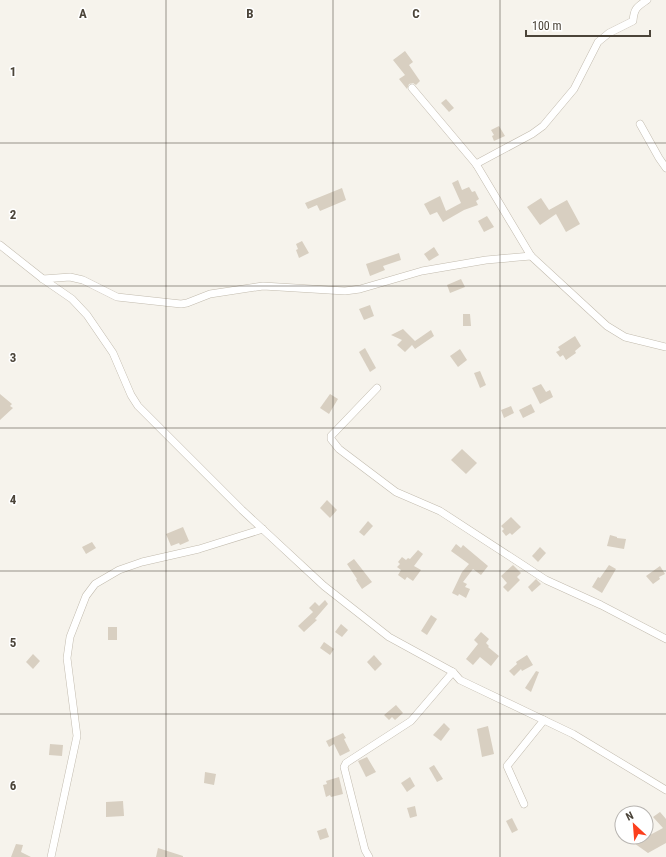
<svg xmlns="http://www.w3.org/2000/svg" width="666" height="857" font-family="'Roboto Condensed',sans-serif">
	<style>
		.building { fill: #d8cfc1 }
		.lines { fill: none; stroke-linecap: round; stroke-linejoin: round }
		.street-casing { stroke: #c2bbae; stroke-width: 8 }
		.street { stroke: #fff; stroke-width: 7 }
		.grid { fill: none; stroke: #4b4439; stroke-width: 1; stroke-opacity: 0.55 }
		.grid-label { font-size: 13px; text-anchor: middle; font-weight: bold; fill: #4b4439; stroke: #fff; stroke-width: 3; stroke-linejoin: round; paint-order: stroke }
	</style>
	<rect width="100%" height="100%" fill="#f6f3ec"/>
	<!-- building -->
	<g class="building">
		<polygon points="405,51 413,62 409,65 420,81 416,85 413,83 409,84 407,89 399,79 405,75 393,60"/>
		<polygon points="446,99 454,108 449,112 441,103"/>
		<polygon points="499,126 505,136 494,141 492,136 494,135 491,130"/>
		<polygon points="458,180 462,190 469,187 472,192 475,191 479,199 476,201 478,205 464,210 443,222 437,212 430,215 424,204 440,196 446,211 461,203 452,183"/>
		<polygon points="342,188 346,200 320,211 317,205 308,209 305,203"/>
		<polygon points="541,198 549,210 567,200 580,224 566,232 556,214 540,225 527,207"/>
		<polygon points="487,216 494,227 484,232 478,221"/>
		<polygon points="302,241 309,253 299,258 296,250 298,249 296,244"/>
		<polygon points="434,247 439,255 429,261 424,254"/>
		<polygon points="399,253 401,260 383,266 385,270 370,276 366,264"/>
		<polygon points="461,279 465,287 450,293 447,285"/>
		<polygon points="370,305 374,316 364,320 359,309"/>
		<polygon points="463,314 470,314 471,326 463,326"/>
		<polygon points="403,329 415,341 431,330 434,336 415,349 412,345 405,352 397,345 402,340 391,335"/>
		<polygon points="575,336 581,346 575,351 576,353 566,360 563,355 560,357 556,352 560,350 558,347"/>
		<polygon points="365,348 376,368 370,372 359,352"/>
		<polygon points="460,349 467,360 458,367 450,356"/>
		<polygon points="480,371 486,385 480,388 474,373"/>
		<polygon points="541,384 546,392 550,390 553,397 540,404 532,388"/>
		<polygon points="0,394 12,404 10,406 13,408 0,420"/>
		<polygon points="330,394 338,399 329,414 320,408"/>
		<polygon points="531,404 535,412 523,418 519,410"/>
		<polygon points="511,406 514,413 504,418 501,410"/>
		<polygon points="462,449 477,463 466,474 451,460"/>
		<polygon points="327,500 337,510 330,518 320,508"/>
		<polygon points="511,517 521,527 512,535 510,533 506,536 502,531 504,529 501,526"/>
		<polygon points="368,521 373,526 364,536 359,532"/>
		<polygon points="183,527 189,541 180,545 179,543 171,546 166,534"/>
		<polygon points="610,535 617,537 617,538 626,539 624,549 607,546"/>
		<polygon points="92,542 96,548 86,554 82,547"/>
		<polygon points="456,544 461,548 463,545 488,566 481,575 473,569 463,582 467,584 465,587 470,589 466,598 459,594 458,596 452,593 462,572 469,564 451,551"/>
		<polygon points="540,547 546,553 538,562 532,556"/>
		<polygon points="418,550 423,554 414,566 421,570 413,581 407,577 405,580 398,575 401,570 397,567 400,564 398,562 402,557 406,560 408,558 410,559"/>
		<polygon points="354,559 372,582 362,589 356,580 357,579 347,564"/>
		<polygon points="513,565 521,573 517,577 520,580 508,592 503,587 507,583 501,576"/>
		<polygon points="609,565 616,569 602,593 592,587 598,577 600,578"/>
		<polygon points="660,566 665,574 659,577 660,579 653,584 646,576"/>
		<polygon points="536,579 541,584 532,592 528,587"/>
		<polygon points="325,600 328,604 315,619 317,620 304,632 298,626 313,612 309,608 315,602 319,606"/>
		<polygon points="431,615 437,619 427,635 421,631"/>
		<polygon points="341,624 348,630 342,637 335,632"/>
		<rect x="108" y="627" width="9" height="13"/>
		<polygon points="481,632 489,639 486,643 489,646 488,647 499,656 491,666 480,657 473,665 466,659 478,644 474,640"/>
		<polygon points="324,642 334,649 330,655 320,648"/>
		<polygon points="33,654 40,661 33,669 26,662"/>
		<polygon points="374,655 382,664 375,671 367,662"/>
		<polygon points="527,655 533,665 522,671 521,669 514,676 509,671 517,664 516,662"/>
		<polygon points="536,671 539,672 531,692 525,688"/>
		<polygon points="396,705 403,713 395,720 392,717 389,720 384,715"/>
		<polygon points="444,723 450,729 441,741 433,735"/>
		<polygon points="488,726 494,754 482,757 477,729"/>
		<polygon points="343,733 346,738 344,739 350,751 340,756 334,744 329,747 326,741"/>
		<polygon points="50,744 63,745 62,756 49,755"/>
		<polygon points="367,757 376,772 366,777 358,761"/>
		<polygon points="434,765 443,779 437,782 429,768"/>
		<polygon points="205,772 216,774 214,785 204,783"/>
		<polygon points="339,777 343,794 331,797 330,795 326,797 323,785 327,784 326,781"/>
		<polygon points="410,777 415,786 407,792 401,783"/>
		<polygon points="123,801 124,816 106,817 106,802"/>
		<polygon points="415,806 417,816 410,818 407,808"/>
		<polygon points="660,812 666,819 666,843 648,853 631,841 637,837 646,837 646,827 650,835 663,828 653,817"/>
		<polygon points="512,818 518,830 512,833 506,821"/>
		<polygon points="326,828 329,837 320,840 317,831"/>
		<polygon points="16,844 23,845 21,852 31,857 11,857"/>
		<polygon points="158,848 183,856 183,857 156,857"/>
	</g>
	<g class="lines">
		<!-- street casing -->
		<g class="street-casing">
			<g id="street">
				<polyline points="412,88 476,164 531,256 607,326 625,337 666,347"/>
				<polyline points="640,124 659,158 666,168"/>
				<path d="M476 164 532 134 543 126 574 89 598 42 609 33 633 21C634 8 637 7 647 0"/>
				<polyline points="0,245 43,279 72,299 87,315 113,353 131,395 138,406 242,510 324,586 389,637 453,672 460,680 573,734 666,790"/>
				<polyline points="43,279 70,277 83,280 117,297 181,304 187,303 210,294 263,286 345,291 360,289 422,271 486,260 531,256"/>
				<polyline points="377,388 331,436 331,439 339,449 396,492 440,511 546,580 601,605 666,639"/>
				<polyline points="524,804 507,766 544,720"/>
				<polyline points="51,857 77,736 67,658 70,637 86,596 95,584 119,570 142,562 199,549 263,529"/>
				<polyline points="369,857 365,850 344,767 346,763 411,721 453,672"/>
			</g>
		</g>
		<!-- street -->
		<use href="#street" class="street"/>
	</g>
	<!-- grid -->
	<path class="grid" d="M166 0V857M333 0V857M500 0V857M0 143H666M0 286H666M0 428H666M0 571H666M0 714H666"/>
	<g class="grid-label">
		<text x="83" y="18">A</text>
		<text x="250" y="18">B</text>
		<text x="416" y="18">C</text>
		<text x="13" y="76">1</text>
		<text x="13" y="219">2</text>
		<text x="13" y="362">3</text>
		<text x="13" y="504">4</text>
		<text x="13" y="647">5</text>
		<text x="13" y="790">6</text>
	</g>
	<!-- north arrow -->
	<g transform="translate(634 825) rotate(334)"><circle r="19" fill="#ffffff" stroke="#b7b4b0"/>
	<path d="M0-3L7 15L0 10L-7 15Z" fill="#fc3f1d"/>
	<text y="-6" font-size="11" font-weight="bold" text-anchor="middle" fill="#4b4439">N</text>
	</g>
	<!-- scale -->
	<path d="M526 30v6h124v-6" fill="none" stroke="#4b4439" stroke-width="2"/>
	<text x="532" y="30" font-size="12" fill="#4b4439" stroke="#ffffff" stroke-width="3" paint-order="stroke">100 m</text>
</svg>
